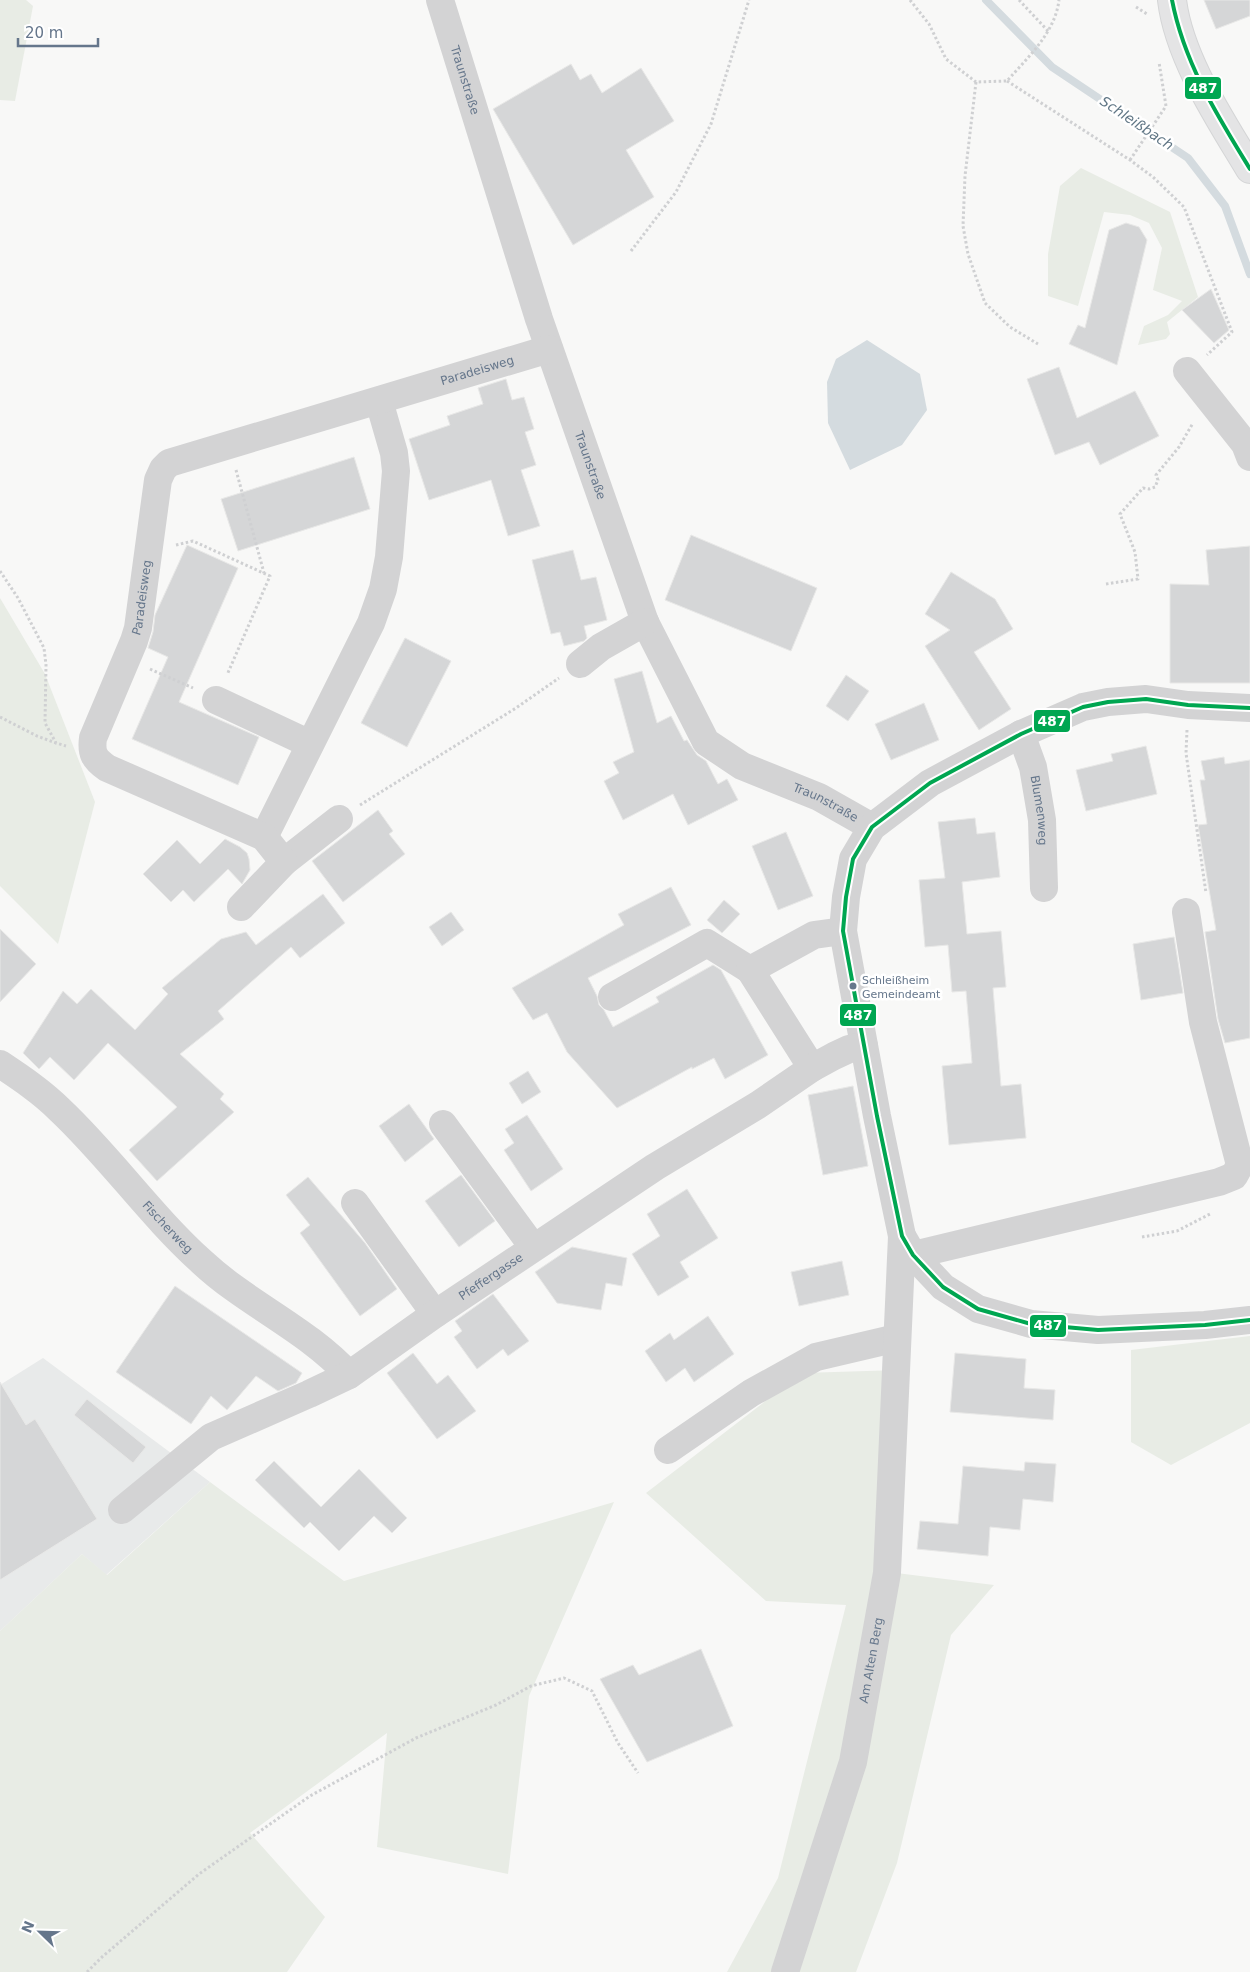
<svg xmlns="http://www.w3.org/2000/svg" width="1250" height="1972" font-family="'DejaVu Sans',sans-serif">
	<style>
		.built { fill: #e8eaea }
		.green { fill: #e8ece5 }
		.water { fill: #d4dbdf }
		.lines { fill: none; stroke-linecap: round; stroke-linejoin: round }
		.stream { stroke: #d4dbdf; stroke-width: 8 }
		.building { fill: #d5d6d7; stroke: #e8e8e7 }
		.major-casing { stroke: #d4d5d6; stroke-width: 30 }
		.path { stroke: #cfd0d2; stroke-width: 3; stroke-dasharray: 2.5 2.5; stroke-linecap: butt }
		.minor { stroke: #d3d3d4; stroke-width: 28 }
		.major { stroke: #e4e4e5; stroke-width: 28 }
		.bus-1-casing { stroke: #fff; stroke-width: 8 }
		.bus-1 { stroke: #00a651; stroke-width: 4 }
		.bus-dot { fill: #65768b; stroke: #fff; stroke-width: 2 }
		.labels { text-anchor: middle; dominant-baseline: central; stroke-width: 5; stroke-linejoin: round; paint-order: stroke }
		.bus-label { font-size: 11px; fill: #65768b; stroke: #fff; text-anchor: start }
		.street-label { font-size: 12px; fill: #65768b; stroke: #fff }
		.water-label { font-size: 14px; font-style: italic; fill: #617786; stroke: #fff }
		.line-badge { stroke: #fff; stroke-width: 2 }
		.badge-label { font-size: 14px; text-anchor: middle; font-weight: bold; fill: #fff }
	</style>
	<rect width="100%" height="100%" fill="#f8f8f7"/>
	<!-- built -->
	<polygon class="built" points="43,1358 210,1482 106,1575 82,1554 0,1631 0,1385"/>
	<!-- green -->
	<g class="green">
		<polygon points="0,0 26,0 33,6 15,101 0,100"/>
		<polygon points="1081,168 1170,212 1198,297 1167,322 1170,334 1166,339 1138,345 1144,326 1168,315 1182,301 1153,290 1162,248 1149,223 1130,215 1104,212 1078,306 1048,296 1048,254 1060,186"/>
		<polygon points="0,598 45,674 95,802 58,944 0,886"/>
		<polygon points="1250,1336 1250,1423 1171,1465 1131,1442 1131,1350"/>
		<polygon points="899,1370 888,1572 994,1585 951,1635 897,1863 856,1972 727,1972 778,1878 846,1605 766,1601 646,1493 802,1373"/>
		<polygon points="210,1482 344,1581 614,1502 529,1696 508,1874 377,1847 387,1733 250,1833 325,1917 287,1972 0,1972 0,1631 82,1554 107,1575"/>
	</g>
	<!-- water -->
	<polygon class="water" points="867,340 920,374 927,410 902,445 850,470 828,423 827,382 836,359"/>
	<g class="lines">
		<!-- stream -->
		<polyline class="stream" points="986,0 1052,67 1188,158 1225,206 1250,274"/>
	</g>
	<!-- building -->
	<g class="building">
		<polygon points="1204,0 1250,0 1250,16 1216,29"/>
		<polygon points="571,64 580,80 591,74 602,93 641,68 674,121 626,150 654,197 573,245 493,109"/>
		<polygon points="1126,223 1139,227 1147,240 1117,365 1069,344 1078,325 1085,328 1109,230"/>
		<polygon points="1211,289 1229,330 1214,343 1182,310"/>
		<polygon points="1059,367 1077,418 1135,391 1159,436 1100,465 1089,442 1055,455 1027,379"/>
		<polygon points="506,379 512,400 524,397 534,429 525,432 536,465 521,470 540,526 508,536 491,480 429,500 409,439 450,425 447,416 483,404 478,388"/>
		<polygon points="354,457 370,509 238,551 221,499"/>
		<polygon points="691,535 817,588 791,651 665,600"/>
		<polygon points="187,545 238,568 179,702 259,737 238,785 132,739 168,657 148,648 153,632 155,615"/>
		<polygon points="1250,546 1250,683 1170,683 1170,584 1209,585 1206,550"/>
		<polygon points="573,550 581,580 596,577 607,620 584,626 587,638 584,641 564,646 560,632 551,634 532,560"/>
		<polygon points="951,572 995,599 1013,629 974,652 1011,709 979,730 925,646 950,630 925,614"/>
		<polygon points="405,638 451,661 407,747 361,723"/>
		<polygon points="642,671 657,723 671,716 684,741 687,740 697,755 706,761 718,784 727,779 738,800 688,825 673,794 623,820 604,781 619,773 613,762 634,752 614,679"/>
		<polygon points="846,675 869,691 848,721 826,706"/>
		<polygon points="924,703 939,740 891,760 875,724"/>
		<polygon points="1146,746 1157,794 1086,811 1076,770 1113,761 1111,754"/>
		<polygon points="1224,757 1225,764 1250,760 1250,1038 1225,1043 1218,1019 1205,932 1216,930 1198,825 1207,824 1200,780 1205,780 1201,761"/>
		<polygon points="378,810 393,831 389,834 405,854 343,902 312,861"/>
		<polygon points="975,818 977,834 995,832 1000,877 962,882 967,934 1001,931 1006,987 993,988 1001,1086 1021,1084 1026,1138 949,1145 942,1066 972,1063 966,991 952,992 948,945 925,947 919,880 945,878 938,822"/>
		<polygon points="786,832 813,896 778,910 752,846"/>
		<polygon points="225,839 240,847 247,853 249,859 250,870 242,884 228,869 194,902 183,890 171,902 143,874 177,840 200,864"/>
		<polygon points="671,887 691,925 588,978 597,996 599,1005 604,1010 613,1027 659,1002 656,997 713,965 721,970 768,1055 725,1079 714,1058 692,1069 692,1067 617,1108 567,1052 547,1013 533,1020 512,988 624,925 618,914"/>
		<polygon points="323,894 345,923 300,958 291,947 218,1011 224,1019 180,1054 224,1094 220,1099 234,1112 157,1181 129,1150 177,1107 108,1043 74,1080 50,1057 39,1069 23,1053 63,991 77,1004 91,989 135,1030 168,994 162,988 221,939 246,932 256,945"/>
		<polygon points="724,900 740,914 722,933 707,920"/>
		<polygon points="451,912 464,930 442,946 429,927"/>
		<polygon points="0,929 36,964 0,1002"/>
		<polygon points="1174,937 1183,993 1141,1000 1133,944"/>
		<polygon points="528,1071 541,1092 522,1104 509,1083"/>
		<polygon points="853,1086 868,1166 823,1175 808,1095"/>
		<polygon points="409,1104 434,1139 405,1162 379,1126"/>
		<polygon points="527,1115 563,1169 531,1191 504,1150 514,1143 505,1129"/>
		<polygon points="461,1175 495,1221 459,1247 425,1201"/>
		<polygon points="308,1177 365,1243 397,1289 360,1316 300,1233 310,1225 286,1195"/>
		<polygon points="687,1189 718,1238 680,1262 689,1277 658,1296 632,1254 660,1236 647,1214"/>
		<polygon points="572,1247 627,1258 622,1286 606,1283 601,1310 557,1303 535,1272"/>
		<polygon points="842,1261 849,1295 799,1306 791,1272"/>
		<polygon points="175,1286 302,1373 296,1383 278,1391 256,1376 227,1410 211,1396 191,1424 116,1372"/>
		<polygon points="493,1294 529,1341 508,1356 503,1349 477,1369 454,1337 462,1331 455,1321"/>
		<polygon points="708,1316 734,1354 694,1382 685,1368 666,1382 645,1351 670,1333 674,1340"/>
		<polygon points="413,1353 437,1384 448,1375 476,1411 437,1439 387,1373"/>
		<polygon points="955,1353 1026,1359 1024,1388 1055,1390 1053,1420 950,1412"/>
		<polygon points="0,1382 26,1425 35,1419 97,1519 0,1580"/>
		<polygon points="87,1399 146,1447 133,1463 74,1415"/>
		<polygon points="274,1461 321,1507 359,1469 407,1518 392,1533 374,1516 339,1551 310,1522 304,1528 255,1480"/>
		<polygon points="1025,1462 1056,1464 1053,1502 1023,1499 1020,1530 990,1527 988,1556 917,1549 920,1521 958,1524 963,1466 1024,1471"/>
		<polygon points="701,1649 733,1726 647,1762 600,1679 633,1665 639,1675"/>
	</g>
	<g class="lines">
		<!-- major casing -->
		<g class="major-casing">
			<path id="major" d="M1172 0C1179 58 1220 119 1250 169"/>
		</g>
		<!-- path -->
		<g class="path">
			<path d="M910 0 929 24 946 59 976 82 1007 81C1028 57 1055 33 1059 0"/>
			<polyline points="1019,0 1049,32"/>
			<polyline points="1136,7 1147,14"/>
			<polyline points="1007,81 1130,160 1153,177 1184,207 1232,332 1207,355"/>
			<polyline points="976,82 965,176 963,226 968,254 985,303 1010,327 1038,344"/>
			<polyline points="1130,160 1166,106 1159,62"/>
			<polyline points="631,251 676,192 711,124 749,0"/>
			<polyline points="236,470 264,573"/>
			<polyline points="176,545 193,541 270,576 227,675"/>
			<polyline points="0,571 18,598 44,648 46,665 45,723 56,743 66,746"/>
			<polyline points="1106,584 1138,579 1135,552 1120,514 1143,488 1149,489 1155,487 1158,480 1156,475 1179,447 1193,423"/>
			<polyline points="150,669 193,688"/>
			<polyline points="0,717 37,736 56,743"/>
			<polyline points="1187,730 1186,753 1206,893"/>
			<polyline points="360,805 516,708 559,678"/>
			<polyline points="1142,1237 1177,1231 1210,1214"/>
			<polyline points="87,1972 102,1957 199,1874 310,1796 416,1738 496,1705 531,1686 564,1678 592,1691 618,1743 638,1773"/>
		</g>
		<!-- minor -->
		<g class="minor">
			<path id="s1" d="M440 0 539 319 645 622 706 742 742 766 819 797 872 827"/>
			<polyline points="1187,371 1245,444 1250,457"/>
			<polyline points="580,664 601,647 645,622"/>
			<polyline points="216,700 310,744"/>
			<polyline points="1250,708 1188,705 1146,699 1108,702 1083,707 1021,734 930,783 872,827 853,859 846,897 843,931 877,1116 902,1236 913,1255 943,1287 978,1309 1031,1324 1098,1330 1205,1325 1250,1320"/>
			<path id="s2" d="M1021 734 1033 767 1042 820 1044 888"/>
			<polyline points="264,837 371,623 383,589 389,557 396,471 394,453 379,401"/>
			<polyline points="284,862 339,819"/>
			<path id="s3" d="M241 907 284 862 264 837 107 768C94 759 91 753 93 738L134 641 138 628 158 480 163 469 169 463 549 349"/>
			<polyline points="612,997 707,943 750,970"/>
			<path id="s4" d="M0 1064C21 1078 42 1092 60 1110 110 1157 150 1215 202 1262 247 1304 307 1329 349 1375"/>
			<polyline points="812,1068 750,970 814,935 843,931"/>
			<polyline points="443,1124 533,1247"/>
			<polyline points="355,1203 435,1314"/>
			<polyline points="913,1255 1219,1182 1234,1176 1240,1165 1203,1022 1186,912"/>
			<polyline points="668,1450 751,1393 816,1357 897,1338"/>
			<path id="s5" d="M122 1510 211 1437 309 1394 349 1375 435 1314 655 1167 758 1105 812 1068 834 1056 849 1049 864 1046"/>
			<path id="s6" d="M785 1972 853 1762 887 1573 902 1236"/>
		</g>
		<!-- major -->
		<use href="#major" class="major"/>
		<!-- bus-1 casing -->
		<g class="bus-1-casing">
			<g id="bus-1">
				<path d="M1172 0C1184 63 1217 115 1250 169"/>
				<polyline points="1250,708 1188,705 1146,699 1108,702 1083,707 1021,734 930,783 872,827 853,859 846,897 843,931 877,1116 902,1236 913,1255 943,1287 978,1309 1031,1324 1098,1330 1205,1325 1250,1320"/>
			</g>
		</g>
		<!-- bus-1 -->
		<use href="#bus-1" class="bus-1"/>
	</g>
	<!-- markers -->
	<circle class="bus-dot" cx="853" cy="986" r="4.5"/>
	<g class="labels">
		<!-- bus labels -->
		<g class="bus-label">
			<text x="862" y="980">Schleißheim<tspan x="862" dy="14">Gemeindeamt</tspan></text>
		</g>
		<!-- street labels -->
		<g class="street-label">
			<text stroke="none"><textPath href="#s1" startOffset="84">Traunstraße</textPath></text>
			<text stroke="none"><textPath href="#s3" startOffset="912">Paradeisweg</textPath></text>
			<text stroke="none"><textPath href="#s1" startOffset="489">Traunstraße</textPath></text>
			<text stroke="none"><textPath href="#s3" startOffset="451">Paradeisweg</textPath></text>
			<text stroke="none"><textPath href="#s1" startOffset="924">Traunstraße</textPath></text>
			<text stroke="none"><textPath href="#s2" startOffset="79">Blumenweg</textPath></text>
			<text stroke="none"><textPath href="#s4" startOffset="235">Fischerweg</textPath></text>
			<text stroke="none"><textPath href="#s5" startOffset="439">Pfeffergasse</textPath></text>
			<text stroke="none"><textPath href="#s6" startOffset="324">Am Alten Berg</textPath></text>
		</g>
		<!-- water labels -->
		<g class="water-label">
			<text transform="translate(1137 123) rotate(34)">Schleißbach</text>
		</g>
	</g>
	<g class="line-badge">
		<rect x="1184" y="76" width="38" height="24" rx="5" fill="#00a651"/>
		<rect x="1033" y="709" width="38" height="24" rx="5" fill="#00a651"/>
		<rect x="839" y="1003" width="38" height="24" rx="5" fill="#00a651"/>
		<rect x="1029" y="1314" width="38" height="24" rx="5" fill="#00a651"/>
	</g>
	<g class="badge-label">
		<text x="1203" y="93">487</text>
		<text x="1052" y="726">487</text>
		<text x="858" y="1020">487</text>
		<text x="1048" y="1330">487</text>
	</g>
	<!-- north arrow -->
	<g transform="translate(40 1932) rotate(293)" stroke="#ffffff" stroke-width="4" paint-order="stroke">
	<path d="M0-4L9 19L0 12L-9 19Z" fill="#65768b"/>
	<text y="-8" font-size="14" font-weight="bold" text-anchor="middle" fill="#65768b">N</text>
	</g>
	<!-- scale -->
	<path d="M18 38v8h80v-8" fill="none" stroke="#65768b" stroke-width="2.5"/>
	<text x="25" y="38" font-size="15" fill="#65768b" stroke="#ffffff" stroke-width="4" paint-order="stroke">20 m</text>
</svg>
